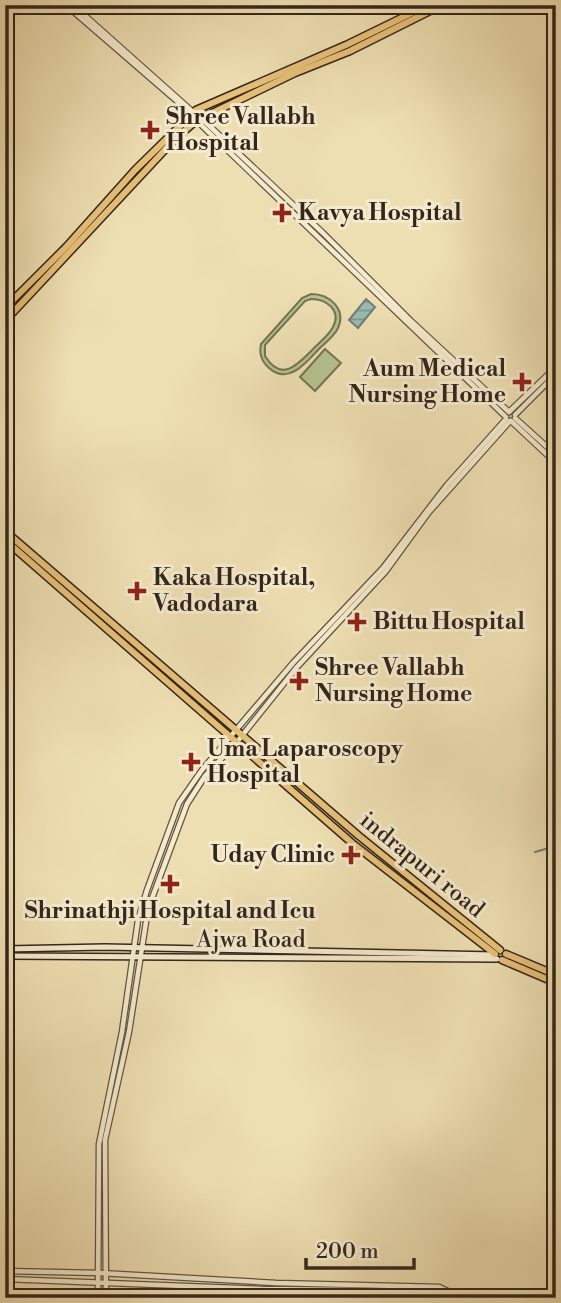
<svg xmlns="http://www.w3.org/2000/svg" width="561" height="1303" font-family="'Libre Bodoni',serif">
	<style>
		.grass { fill: #b5c28f; stroke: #747456; stroke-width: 2; fill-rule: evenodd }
		.water { fill: url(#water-rules); stroke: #727f77; stroke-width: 2 }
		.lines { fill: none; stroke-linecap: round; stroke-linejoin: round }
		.stream { stroke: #727f77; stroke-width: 2 }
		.tertiary-casing { stroke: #625442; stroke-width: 7 }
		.secondary-casing { stroke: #34261d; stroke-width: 8 }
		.primary-casing { stroke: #34261d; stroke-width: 9 }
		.tertiary { stroke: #f4eacd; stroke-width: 4.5 }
		.secondary { stroke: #f4eacd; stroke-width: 5 }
		.primary { stroke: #e7c079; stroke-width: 6 }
		.poi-dot { fill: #8f2418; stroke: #f4eacd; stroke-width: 2.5 }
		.labels { text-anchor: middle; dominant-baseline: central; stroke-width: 6; stroke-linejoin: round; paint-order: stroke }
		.poi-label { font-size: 23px; font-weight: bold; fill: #34261d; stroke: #f4eacd; text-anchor: start }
		.street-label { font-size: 23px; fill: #34261d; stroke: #f4eacd }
	</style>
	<defs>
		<pattern id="water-rules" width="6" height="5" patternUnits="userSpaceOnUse" patternTransform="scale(1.75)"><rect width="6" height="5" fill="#9bbbb3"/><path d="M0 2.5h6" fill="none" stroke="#7f9891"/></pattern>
	</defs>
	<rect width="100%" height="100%" fill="#eedfb2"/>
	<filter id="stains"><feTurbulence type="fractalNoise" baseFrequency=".00286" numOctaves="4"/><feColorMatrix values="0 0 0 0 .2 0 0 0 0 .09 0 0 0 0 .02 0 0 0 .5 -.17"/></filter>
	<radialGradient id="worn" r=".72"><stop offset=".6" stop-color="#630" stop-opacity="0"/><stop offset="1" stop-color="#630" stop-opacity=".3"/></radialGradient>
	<!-- grass -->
	<g class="grass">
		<path d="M311 294C329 294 348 309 337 330 333 337 324 344 318 350 305 364 288 385 269 368 261 361 259 353 261 344L302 298ZM311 299C326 299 342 310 333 327 329 335 320 342 314 348 299 363 282 384 265 356V345L305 301Z"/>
		<polygon points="325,349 341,363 315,391 300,377"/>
	</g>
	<!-- water -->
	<polygon class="water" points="366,299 375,307 358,328 349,320"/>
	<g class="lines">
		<!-- stream -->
		<polyline class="stream" points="535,852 556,846"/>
		<!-- tertiary casing -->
		<g class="tertiary-casing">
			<g id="tertiary">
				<polyline points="66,5 192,114"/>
				<polyline points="73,5 193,112"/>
				<polyline points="201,118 323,233 411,321 509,412"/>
				<polyline points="197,121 506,417"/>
				<polyline points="510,411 556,367"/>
				<polyline points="515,415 556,374"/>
				<polyline points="515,418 556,455"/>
				<polyline points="511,421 556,463"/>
				<polyline points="5,1271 100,1273 276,1283 439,1287 462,1298"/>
				<polyline points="5,1279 262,1289 436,1291 453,1298"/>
				<polyline points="98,1298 99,1144 122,1032 138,920 147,890 179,803 202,770 293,663 383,568 447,485 506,419"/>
				<polyline points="106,1298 105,1140 129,1032 148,909 187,804 205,776 237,742 297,667 386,571 429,512 510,421"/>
			</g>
		</g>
		<!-- secondary casing -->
		<g class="secondary-casing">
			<g id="secondary">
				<polyline points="5,949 105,947 495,955"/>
				<polyline points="5,956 497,959"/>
			</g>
		</g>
		<!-- primary casing -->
		<g class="primary-casing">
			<g id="primary">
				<polyline points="196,110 346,45 428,5"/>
				<polyline points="202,118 295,73 350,51 442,5"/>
				<polyline points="5,308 67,246 135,170 191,115"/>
				<polyline points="5,321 176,138 196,121"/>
				<polyline points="5,531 359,836 500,950"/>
				<polyline points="5,540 352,843 495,954"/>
				<polyline points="506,954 556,975"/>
				<polyline points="502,960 556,983"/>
			</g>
		</g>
		<!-- tertiary -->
		<use href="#tertiary" class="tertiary"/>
		<!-- secondary -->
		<use href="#secondary" class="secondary"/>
		<!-- primary -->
		<use href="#primary" class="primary"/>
	</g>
	<!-- markers -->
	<g class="poi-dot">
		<path d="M146.5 119.5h7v7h7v7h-7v7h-7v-7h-7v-7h7z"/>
		<path d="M278.5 202.5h7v7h7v7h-7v7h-7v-7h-7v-7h7z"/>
		<path d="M518.5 371.5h7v7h7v7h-7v7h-7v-7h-7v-7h7z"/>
		<path d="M133.5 580.5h7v7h7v7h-7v7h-7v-7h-7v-7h7z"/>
		<path d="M353.5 611.5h7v7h7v7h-7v7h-7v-7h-7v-7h7z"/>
		<path d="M295.5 670.5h7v7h7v7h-7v7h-7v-7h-7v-7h7z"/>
		<path d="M187.5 751.5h7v7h7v7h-7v7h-7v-7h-7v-7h7z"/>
		<path d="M347.5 844.5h7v7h7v7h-7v7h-7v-7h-7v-7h7z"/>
		<path d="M166.5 873.5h7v7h7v7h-7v7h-7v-7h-7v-7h7z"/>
	</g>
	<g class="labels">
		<!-- poi labels -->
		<g class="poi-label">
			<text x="166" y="117">Shree Vallabh<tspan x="166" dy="26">Hospital</tspan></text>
			<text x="298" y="213">Kavya Hospital</text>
			<text x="506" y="369" text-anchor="end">Aum Medical<tspan x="506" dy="26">Nursing Home</tspan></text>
			<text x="153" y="578">Kaka Hospital,<tspan x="153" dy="26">Vadodara</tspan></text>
			<text x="373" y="622">Bittu Hospital</text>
			<text x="315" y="668">Shree Vallabh<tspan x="315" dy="26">Nursing Home</tspan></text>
			<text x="207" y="749">Uma Laparoscopy<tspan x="207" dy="26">Hospital</tspan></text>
			<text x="335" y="855" text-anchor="end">Uday Clinic</text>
			<text x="170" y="911" text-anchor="middle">Shrinathji Hospital and Icu</text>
		</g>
		<!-- street labels -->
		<g class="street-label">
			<text transform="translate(422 865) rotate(39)">indrapuri road</text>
			<text x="251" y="940">Ajwa Road</text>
		</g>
	</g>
	<!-- margin -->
	<rect width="561" height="1303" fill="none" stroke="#eedfb2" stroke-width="28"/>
	<rect x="7" y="7" width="547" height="1289" fill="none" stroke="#34261d" stroke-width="3.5"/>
	<rect x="14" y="14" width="533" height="1275" fill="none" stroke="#34261d" stroke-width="2"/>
	<!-- scale -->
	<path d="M306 1258v10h108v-10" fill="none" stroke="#34261d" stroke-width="3.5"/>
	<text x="316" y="1258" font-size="21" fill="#34261d" stroke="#f4eacd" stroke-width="5" paint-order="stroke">200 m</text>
	<rect width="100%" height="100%" filter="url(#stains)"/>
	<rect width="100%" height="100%" fill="url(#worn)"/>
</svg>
